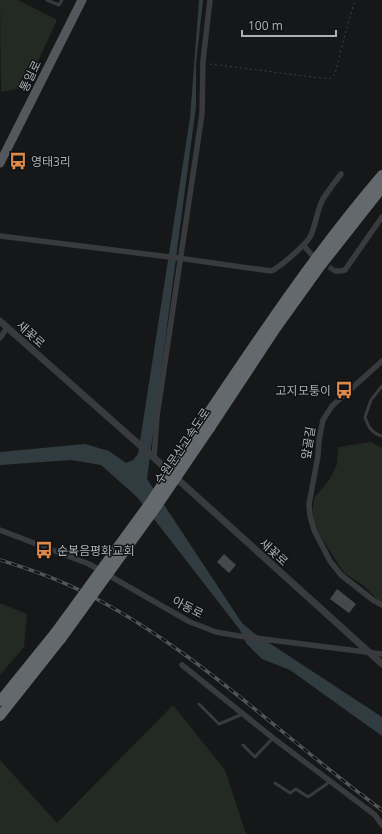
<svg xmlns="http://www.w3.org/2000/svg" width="382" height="834" font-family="'Open Sans','Noto Sans KR',sans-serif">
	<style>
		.green { fill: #232a23 }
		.water { fill: #313c40 }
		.building { fill: #46484b }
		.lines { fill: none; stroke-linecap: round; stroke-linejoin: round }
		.minor-tunnel { stroke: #343638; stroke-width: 5.5; stroke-dasharray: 5.5 3; stroke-linecap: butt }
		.path { stroke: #3e4144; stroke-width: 1; stroke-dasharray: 2 3; stroke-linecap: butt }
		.service { stroke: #383a3d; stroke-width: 3 }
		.minor { stroke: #383a3d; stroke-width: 5.5 }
		.tertiary { stroke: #383a3d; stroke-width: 7 }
		.primary { stroke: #54575b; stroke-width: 9 }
		.motorway { stroke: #64696d; stroke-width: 10 }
		.rail-casing { stroke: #515457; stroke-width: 3.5 }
		.rail { stroke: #111213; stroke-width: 2; stroke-dasharray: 6; stroke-linecap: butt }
		.motorway-bridge { stroke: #64696d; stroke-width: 10 }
		.labels { text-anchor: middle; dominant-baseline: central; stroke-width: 3; stroke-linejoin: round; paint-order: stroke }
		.street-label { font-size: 12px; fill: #aab1b7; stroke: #111213 }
		.poi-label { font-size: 12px; fill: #aab1b7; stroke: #111213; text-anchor: start }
	</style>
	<rect width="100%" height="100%" fill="#161718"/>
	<!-- green -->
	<g class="green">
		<polygon points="0,0 18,0 57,20 36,66 22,88 1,92"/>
		<polygon points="371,442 382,448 382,604 363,585 344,573 319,534 312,518 314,498 330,479 337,464 338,447"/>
		<polygon points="0,603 27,614 24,647 0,675"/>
		<polygon points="173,705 225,770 245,831 247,834 0,834 0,760 57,823"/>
	</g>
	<!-- water -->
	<polygon class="water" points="199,0 203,0 196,64 196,106 147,479 242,623 254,633 382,717 382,736 290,670 262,659 246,643 240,630 137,497 101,465 71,460 0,465 0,452 85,444 109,451 126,463 133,460 138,454 190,118"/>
	<!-- building -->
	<g class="building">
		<polygon points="224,554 236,565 229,573 217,562"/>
		<polygon points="337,589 356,604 349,613 330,599"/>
	</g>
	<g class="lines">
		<!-- minor-tunnel -->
		<polyline class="minor-tunnel" points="322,262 335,271"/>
		<!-- path -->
		<polyline class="path" points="210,64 329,79 335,74 344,38 355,0"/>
		<!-- service -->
		<g class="service">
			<polyline points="47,0 59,5 62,0"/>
			<path d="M382 386 371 400 365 417C368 426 371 433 382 436"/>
			<polyline points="199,704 219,724 243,714"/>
			<polyline points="243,745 255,757 273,738"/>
			<polyline points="275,783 290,793 296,789 308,797 331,781"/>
		</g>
		<!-- minor -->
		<g class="minor">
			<path d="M0 236 178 258 271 271C279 268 308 243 311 235 316 224 317 210 323 199 328 191 335 182 341 174"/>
			<polyline points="304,246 312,255"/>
			<polyline points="335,271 340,271 345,270 382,217"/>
			<polyline points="0,338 7,328"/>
			<polyline points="382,361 332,406 323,420 319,440 318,456 309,504 310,516 314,530 330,561 341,575 373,600 382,605"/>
			<polyline points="154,458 157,416 202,114 203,61 210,0"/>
			<polyline points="0,530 89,564 190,622 216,632 239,636 382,654"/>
			<polyline points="182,665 273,738 375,815 382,825"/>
		</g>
		<!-- tertiary -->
		<polyline class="tertiary" points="0,321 152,456 382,664"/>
		<!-- primary -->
		<polyline class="primary" points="0,163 82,0"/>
		<!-- motorway -->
		<g class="motorway">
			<path d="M203 421C260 336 316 252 382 175"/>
			<polyline points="210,428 276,328 319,268 382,188"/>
			<polyline points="0,701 55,633"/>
			<polyline points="0,716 61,639"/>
		</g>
		<!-- rail casing -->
		<g class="rail-casing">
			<path id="rail" d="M0 560C29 569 58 579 85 593 195 648 283 738 382 810"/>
		</g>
		<!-- rail -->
		<use href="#rail" class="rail"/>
		<!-- motorway-bridge -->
		<g class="motorway-bridge">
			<polyline points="55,633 152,500 203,421"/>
			<polyline points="61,639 157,506 210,428"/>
		</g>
	</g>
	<!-- icons -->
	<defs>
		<g id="bus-bare" transform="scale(1.38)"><path d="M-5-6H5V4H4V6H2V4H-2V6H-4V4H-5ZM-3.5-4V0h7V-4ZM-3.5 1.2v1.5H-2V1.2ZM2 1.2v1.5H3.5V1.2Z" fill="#de8948" stroke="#111213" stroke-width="2.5" paint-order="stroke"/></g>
	</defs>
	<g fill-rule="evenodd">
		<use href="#bus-bare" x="18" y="161"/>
		<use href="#bus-bare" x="344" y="390"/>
		<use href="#bus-bare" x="44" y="550"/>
	</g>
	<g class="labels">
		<!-- street labels -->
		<g class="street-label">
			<text transform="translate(30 76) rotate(-64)">통일로</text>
			<text transform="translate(31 334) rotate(42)">새꽃로</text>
			<text transform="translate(308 443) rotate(-81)">앞골길</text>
			<text transform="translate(182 446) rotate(-56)">수원문산고속도로</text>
			<text transform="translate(274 552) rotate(42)">새꽃로</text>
			<text transform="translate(188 607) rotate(27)">아동로</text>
		</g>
		<!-- poi labels -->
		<g class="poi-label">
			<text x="31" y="161">영태3리</text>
			<text x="331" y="390" text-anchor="end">고지모퉁이</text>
			<text x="57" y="550">순복음평화교회</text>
		</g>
	</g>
	<!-- scale -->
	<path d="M242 30v6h94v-6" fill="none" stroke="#aab1b7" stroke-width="2"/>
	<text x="248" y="30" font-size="12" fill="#aab1b7" stroke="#111213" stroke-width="3" paint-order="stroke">100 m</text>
</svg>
